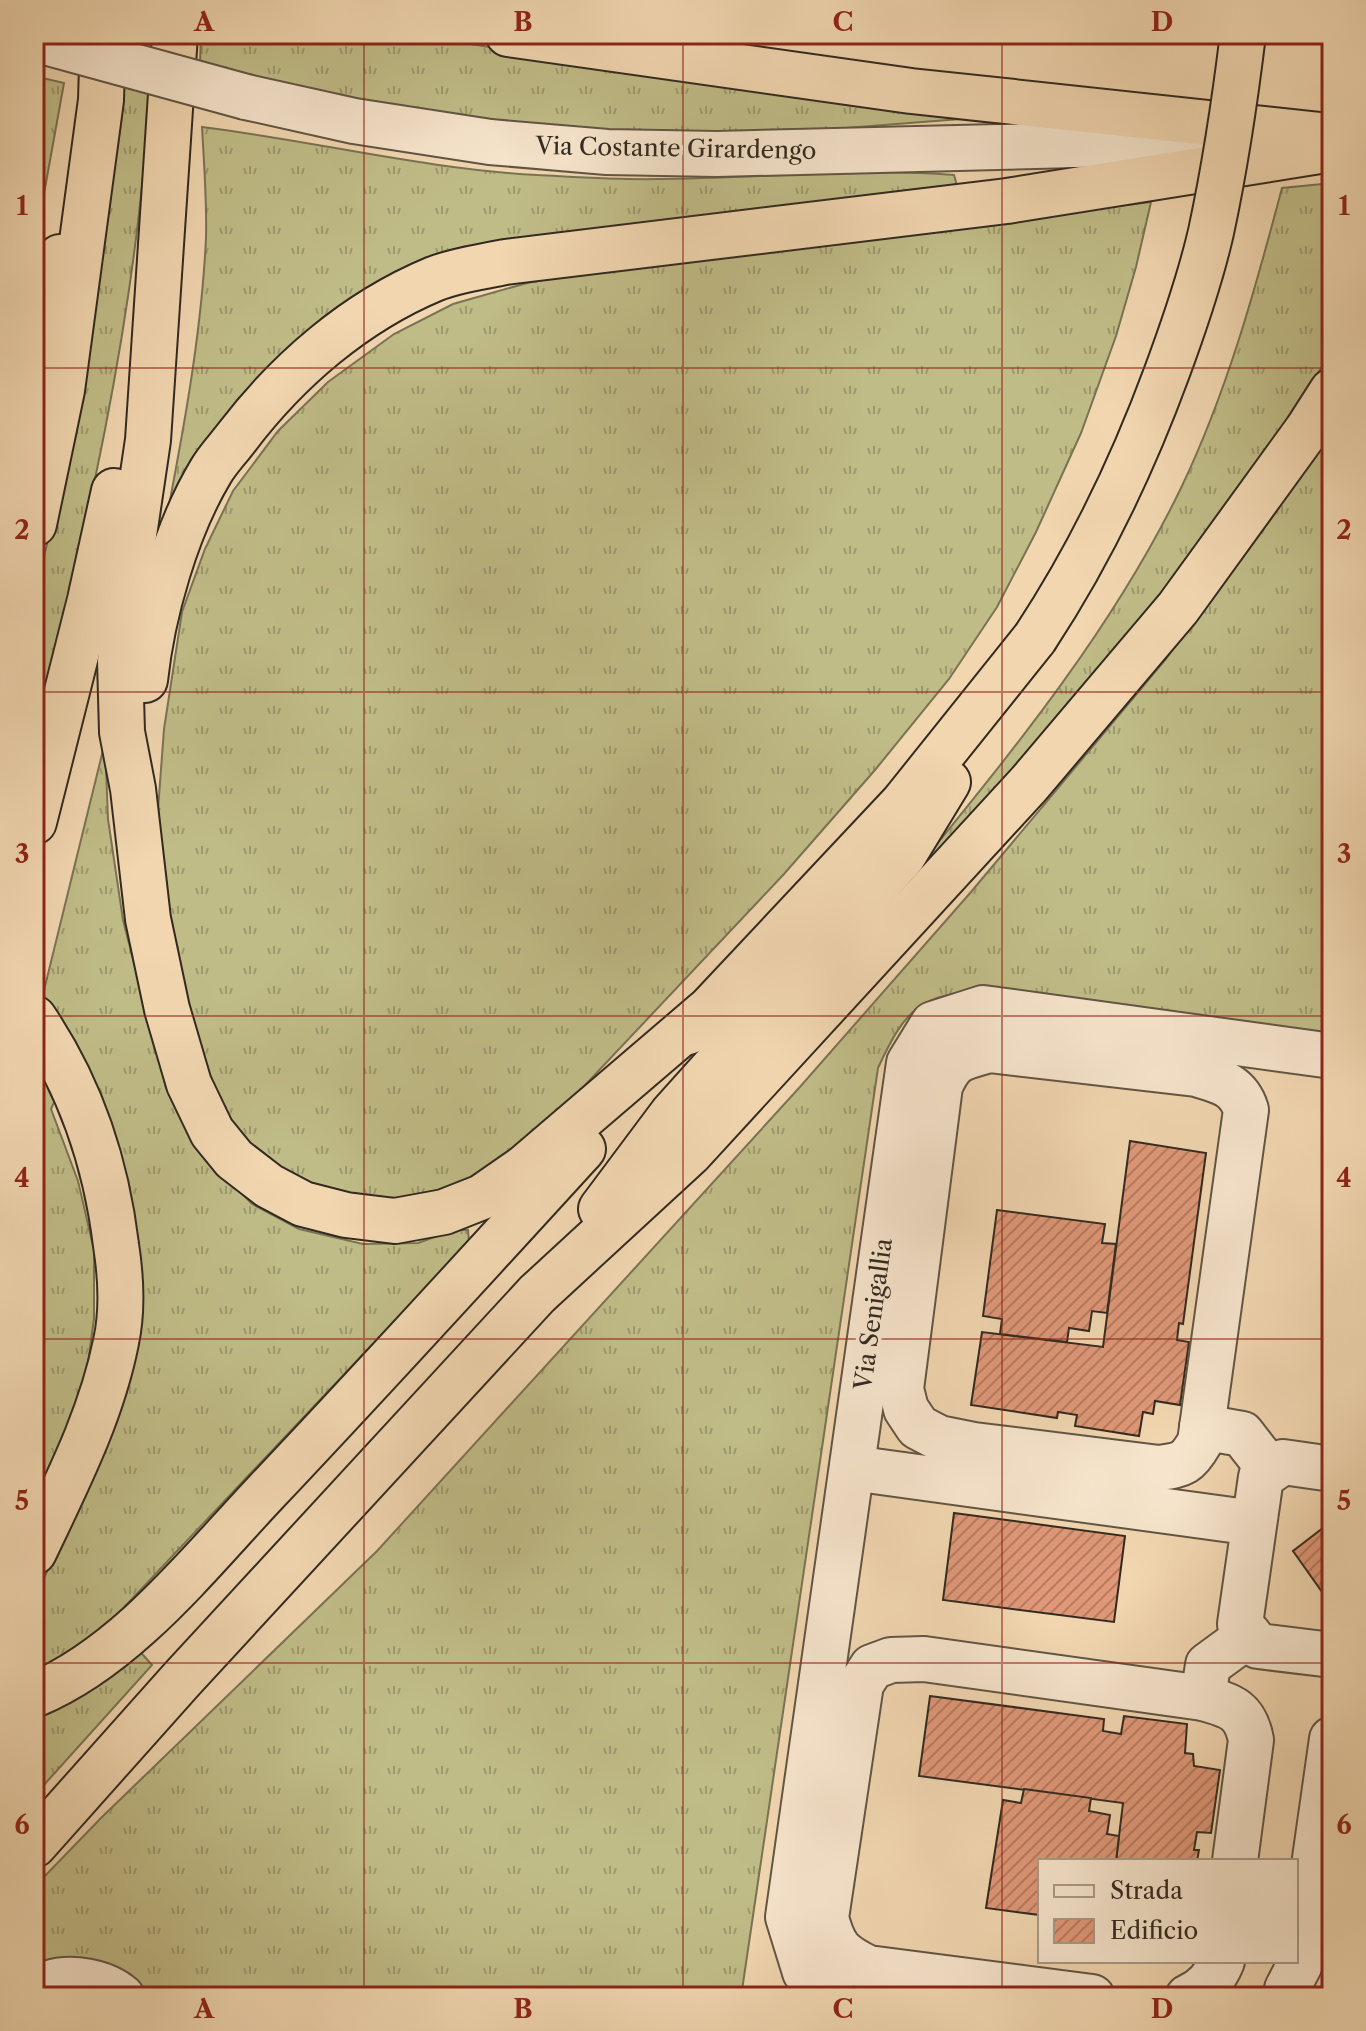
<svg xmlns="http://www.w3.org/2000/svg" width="1366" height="2031" font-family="'Libre Caslon Text',serif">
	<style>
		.grass { fill: url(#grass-tufts); stroke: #797354; stroke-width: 2 }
		.building { fill: url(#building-hatch); stroke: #322a20; stroke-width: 2 }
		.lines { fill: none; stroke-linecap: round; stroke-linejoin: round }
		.minor-casing { stroke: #625544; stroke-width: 48 }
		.highway-casing { stroke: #322a20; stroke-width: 48 }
		.minor { stroke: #f6e4cc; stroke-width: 44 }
		.highway { stroke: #f1d6b0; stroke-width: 44 }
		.minor-bridge-casing { stroke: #625544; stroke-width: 48; stroke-linecap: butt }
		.highway-bridge-casing { stroke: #322a20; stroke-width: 48; stroke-linecap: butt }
		.minor-bridge { stroke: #f6e4cc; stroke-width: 44 }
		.highway-bridge { stroke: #f1d6b0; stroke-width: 44 }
		.grid { fill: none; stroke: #8f2418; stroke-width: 2; stroke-opacity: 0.55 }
		.labels { text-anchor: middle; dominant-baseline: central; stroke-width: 7; stroke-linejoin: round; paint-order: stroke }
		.street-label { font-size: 24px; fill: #322a20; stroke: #f6e4cc }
		.neatline { fill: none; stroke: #8f2418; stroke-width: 3 }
		.grid-label { font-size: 26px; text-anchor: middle; font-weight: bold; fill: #8f2418 }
	</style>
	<defs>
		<pattern id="grass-tufts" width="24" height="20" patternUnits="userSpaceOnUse" patternTransform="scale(2)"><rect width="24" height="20" fill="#c0bc87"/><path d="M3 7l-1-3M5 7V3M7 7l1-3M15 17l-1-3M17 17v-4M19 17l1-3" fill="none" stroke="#9d996e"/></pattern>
		<pattern id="building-hatch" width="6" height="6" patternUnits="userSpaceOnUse" patternTransform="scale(2)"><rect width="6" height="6" fill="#e09878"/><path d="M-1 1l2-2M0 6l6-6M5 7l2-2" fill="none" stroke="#b67c62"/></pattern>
	</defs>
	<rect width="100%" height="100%" fill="#f1d6b0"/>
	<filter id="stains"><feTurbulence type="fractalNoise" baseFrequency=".0025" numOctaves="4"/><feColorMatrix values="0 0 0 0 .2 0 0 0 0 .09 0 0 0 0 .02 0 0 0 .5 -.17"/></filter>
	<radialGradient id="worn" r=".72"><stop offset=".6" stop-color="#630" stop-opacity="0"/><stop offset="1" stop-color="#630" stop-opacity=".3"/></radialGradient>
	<!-- grass -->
	<g class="grass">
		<path d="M129 34H147C147 62 150 91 148 119 133 326 87 532 34 733V602L72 432 120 130Z"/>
		<polygon points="201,34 407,34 837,102 961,119 757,135 660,135 455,117 353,101 200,63"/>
		<polygon points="34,76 64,83 34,249"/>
		<path d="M202 127C315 141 424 169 537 175 577 177 618 180 658 179 757 179 856 167 954 175L957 186 610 232 334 323 159 558C179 453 201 345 206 238 207 201 204 164 202 127Z"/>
		<path d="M1332 183V351L1253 475 1197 555 1028 764 903 886C1005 760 1110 635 1181 488 1227 392 1255 290 1282 188Z"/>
		<polygon points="1151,202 1136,267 1116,336 1081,433 1036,532 997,607 949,679 875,770 784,874 523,1151 463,1191 409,1206 308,1189 232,1130 209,1091 190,1025 164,892 158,810 164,729 182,612 205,549 233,491 278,431 328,382 394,334 453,304 527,283 612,268"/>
		<path d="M1332 419V1035L988 990C921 994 906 1007 878 1068L741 1997H149L143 1989 120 1972 34 1978V1890L39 1882 101 1818 377 1551 799 1088 971 892 1166 659 1269 517Z"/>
		<polygon points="105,742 108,819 123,920 166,1088 201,1152 252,1204 299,1229 363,1244 418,1243 454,1230 468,1230 469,1242 112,1620 152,1665 34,1796 34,1600 100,1456 122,1384 70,1068 51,1109 78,1181 94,1250 94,1319 83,1398 34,1520 34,1031"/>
	</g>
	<!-- building -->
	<g class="building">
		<polygon points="1130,1141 1206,1153 1183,1324 1179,1323 1177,1340 1189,1342 1180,1405 1155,1401 1153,1414 1143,1412 1139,1436 1075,1426 1077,1415 1058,1412 1057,1418 971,1405 982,1332 1103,1347"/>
		<polygon points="997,1210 1105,1224 1102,1243 1116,1244 1107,1313 1092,1311 1089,1331 1069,1328 1067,1342 1000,1334 1002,1319 983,1316"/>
		<polygon points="954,1513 1125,1536 1114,1622 943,1600"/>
		<polygon points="1332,1521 1332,1606 1293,1551"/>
		<polygon points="930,1696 1104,1719 1103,1731 1121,1734 1124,1716 1187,1724 1185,1753 1193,1754 1194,1766 1220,1770 1211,1833 1197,1832 1194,1850 1199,1850 1197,1861 1116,1861 1123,1803 919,1776"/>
		<polygon points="1024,1789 1091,1798 1089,1811 1110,1815 1107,1834 1119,1836 1116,1861 1040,1861 1040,1915 986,1908 1003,1800 1021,1803"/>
	</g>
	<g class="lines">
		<!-- minor casing -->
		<g class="minor-casing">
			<g id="minor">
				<polyline points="246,97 354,121 490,142 607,152 717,154 1234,141"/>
				<path d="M989 1050 1196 1074C1219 1081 1238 1084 1246 1110L1200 1442C1188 1463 1183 1465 1159 1468L974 1445 939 1438 918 1427 906 1409 901 1389 940 1086C953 1057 960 1059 989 1050Z"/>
				<polyline points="1202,1427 1242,1434 1270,1470"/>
				<polyline points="852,1468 1254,1523"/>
				<polyline points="1332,1469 1283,1462 1261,1477 1240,1624 1258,1646 1332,1655"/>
				<polyline points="1203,1698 1208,1665 1249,1635"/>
				<path d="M34 1995C38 1991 43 1985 49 1983 71 1976 104 1981 122 1997"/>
				<polyline points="835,1997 805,1972 788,1917 909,1063 933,1024 983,1008 1332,1056"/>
				<path d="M1092 1997 868 1968C840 1954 834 1948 826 1918L861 1684 872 1667 891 1660 924 1659 1203 1698C1231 1706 1245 1709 1251 1740L1235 1861"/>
				<path d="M1188 1997C1205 1990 1215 1978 1222 1961"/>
				<polyline points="1286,1997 1287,1989 1300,1964 1332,1739"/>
			</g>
		</g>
		<!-- highway casing -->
		<g class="highway-casing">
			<g id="highway">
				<polyline points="175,34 148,440 131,555 120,661 122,732 133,789 148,919 167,1009 189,1084 212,1132 234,1159 269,1186 303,1204 346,1215 395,1221 444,1212 482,1197 525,1167 706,1012"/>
				<polyline points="508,34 911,91 1330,136"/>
				<polyline points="34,346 43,303 60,257"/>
				<polyline points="34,524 62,390 101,100 103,34"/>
				<path d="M145 680C152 614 176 529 211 471 218 459 228 449 237 437 288 370 355 312 434 279 456 270 482 267 505 262L1007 201 1332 149"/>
				<polyline points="34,822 90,600 114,491"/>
				<path d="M34 1018C81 1087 106 1162 116 1245 121 1277 123 1310 116 1342 101 1417 66 1484 34 1552"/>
				<polyline points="688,1032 903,803 1035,638"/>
				<polyline points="601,1209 672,1114 903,856 948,782"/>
				<path d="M34 1695C126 1657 199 1563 266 1492 373 1379 478 1264 583 1149"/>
				<polyline points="34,1845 182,1679 537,1294 690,1153 1029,784 1178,608 1307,430 1332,391"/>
			</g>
		</g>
		<!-- minor -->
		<use href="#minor" class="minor"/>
		<!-- highway -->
		<use href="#highway" class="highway"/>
		<!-- minor-bridge casing -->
		<g class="minor-bridge-casing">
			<polyline id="minor-bridge" points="49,43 246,97"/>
		</g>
		<!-- highway-bridge casing -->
		<g class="highway-bridge-casing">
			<path id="highway-bridge" d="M1035 638C1091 553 1132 467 1167 372 1184 326 1200 280 1211 232 1225 167 1235 100 1243 34"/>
		</g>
		<!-- minor-bridge -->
		<use href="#minor-bridge" class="minor-bridge"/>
		<!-- highway-bridge -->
		<use href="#highway-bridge" class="highway-bridge"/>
	</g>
	<!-- grid -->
	<path class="grid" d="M364 34V1997M683 34V1997M1002 34V1997M34 368H1332M34 692H1332M34 1016H1332M34 1339H1332M34 1663H1332"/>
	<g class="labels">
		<!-- street labels -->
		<g class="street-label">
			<text transform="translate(676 148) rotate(1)">Via Costante Girardengo</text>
			<text transform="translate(873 1314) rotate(-82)">Via Senigallia</text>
		</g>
	</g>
	<!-- margin -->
	<rect width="1366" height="2031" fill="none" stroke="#f1d6b0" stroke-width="88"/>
	<!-- legend -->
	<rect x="1038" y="1859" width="260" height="104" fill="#f6e4cc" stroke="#a89a87" stroke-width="2"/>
	<rect x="1054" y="1885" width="40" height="12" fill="#f6e4cc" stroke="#a89a87" stroke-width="2"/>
	<text x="1110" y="1899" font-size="24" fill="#322a20">Strada</text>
	<rect x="1054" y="1919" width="40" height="24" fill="url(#building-hatch)" stroke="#a89a87" stroke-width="2"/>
	<text x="1110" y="1939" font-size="24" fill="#322a20">Edificio</text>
	<rect x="44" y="44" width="1278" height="1943" class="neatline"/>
	<g class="grid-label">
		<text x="204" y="31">A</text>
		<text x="523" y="31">B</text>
		<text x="843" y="31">C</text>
		<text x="1162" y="31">D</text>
		<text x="22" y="215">1</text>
		<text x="1344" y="215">1</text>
		<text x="22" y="539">2</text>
		<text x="1344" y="539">2</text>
		<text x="22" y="863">3</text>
		<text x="1344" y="863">3</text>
		<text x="22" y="1187">4</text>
		<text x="1344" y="1187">4</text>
		<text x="22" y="1510">5</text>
		<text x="1344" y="1510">5</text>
		<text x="22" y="1834">6</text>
		<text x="1344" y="1834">6</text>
		<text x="204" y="2018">A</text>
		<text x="523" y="2018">B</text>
		<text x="843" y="2018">C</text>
		<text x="1162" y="2018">D</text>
	</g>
	<rect width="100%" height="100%" filter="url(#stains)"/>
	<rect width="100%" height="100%" fill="url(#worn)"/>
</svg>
